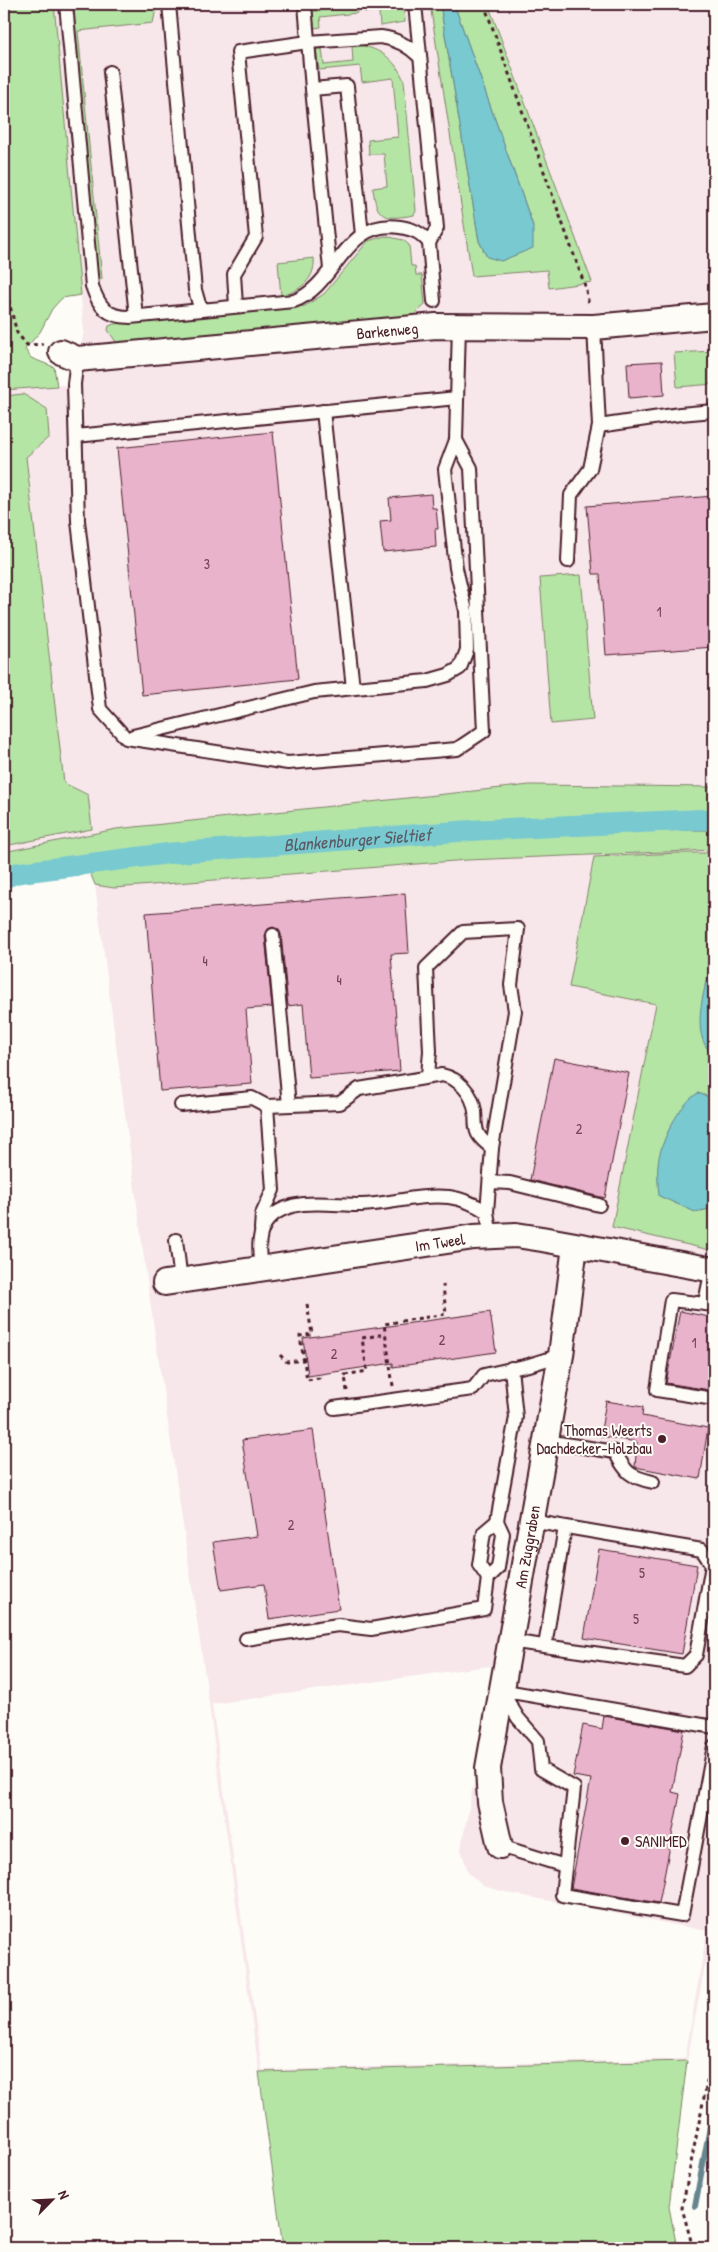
<svg xmlns="http://www.w3.org/2000/svg" width="718" height="2252" font-family="'Patrick Hand',sans-serif">
	<style>
		.built { fill: #f7e6ea; fill-rule: evenodd }
		.green { fill: #b5e5a5; stroke: #808268 }
		.water { fill: #78c9d0; stroke: #66858e }
		.lines { fill: none; stroke-linecap: round; stroke-linejoin: round }
		.stream { stroke: #66858e; stroke-width: 6 }
		.canal { stroke: #78c9d0; stroke-width: 21 }
		.building { fill: #e9b3cc; stroke: #4a1f2b }
		.service-casing { stroke: #4a1f2b; stroke-width: 16 }
		.minor-casing { stroke: #4a1f2b; stroke-width: 28 }
		.path { stroke: #4a1f2b; stroke-width: 3; stroke-dasharray: 4 4; stroke-linecap: butt }
		.service { stroke: #fdfcf7; stroke-width: 12 }
		.minor { stroke: #fdfcf7; stroke-width: 24 }
		.poi-dot { fill: #4a1f2b; stroke: #fdfcf7; stroke-width: 2 }
		.labels { text-anchor: middle; dominant-baseline: central; stroke-width: 4; stroke-linejoin: round; paint-order: stroke }
		.number-label { font-size: 14px; fill: #724453 }
		.street-label { font-size: 16px; fill: #4a1f2b; stroke: #fdfcf7 }
		.poi-label { font-size: 16px; fill: #4a1f2b; stroke: #fdfcf7; text-anchor: end }
		.water-label { font-size: 18px; font-style: italic; fill: #5a5a65; stroke: #fdfcf7 }
	</style>
	<rect width="100%" height="100%" fill="#fdfcf7"/>
	<filter id="ink" filterUnits="userSpaceOnUse"><feTurbulence type="fractalNoise" baseFrequency=".02" numOctaves="2"/><feDisplacementMap in="SourceGraphic" scale="10" xChannelSelector="R" yChannelSelector="G"/><feConvolveMatrix kernelMatrix="1 2 1 2 8 2 1 2 1" color-interpolation-filters="sRGB"/></filter>
	<g filter="url(#ink)">
		<!-- built -->
		<g class="built">
			<path d="M54 4H71L101 279 78 31 153 23 157 4H364L365 12 379 11 380 26 402 24 405 21 404 4H430L472 276 547 270 549 288 592 281 488 4H714V351L674 353 677 387 714 384V787L530 785 116 829 4 852V846L92 828 64 784 26 456 49 437 23 394 4 396V390L74 384 84 331ZM356 8V13L320 17 314 28 313 11ZM373 48 386 55 406 91 416 214 414 215 386 217 380 213 375 204 373 188 387 187 384 153 369 154 368 140 398 138 393 78 360 66 319 70 322 49 324 65 354 62ZM385 236 396 238 409 245 411 266 416 276 422 275 409 318 298 307 312 302 324 294 368 241ZM581 575 593 720 551 724V723Z"/>
			<path d="M690 850H714V853H679L570 987 656 1003 613 1227 714 1251V1917L687 2061 259 2072 206 1682 146 1273 95 885 114 888 467 860ZM496 1665 461 1849 468 1872 483 1886 509 1893 707 1931 685 2059 262 2070 212 1704Z"/>
		</g>
		<!-- green -->
		<g class="green">
			<polygon points="4,4 54,4 81,295 62,298 52,309 40,332 25,349 31,358 54,367 57,386 4,390"/>
			<polygon points="71,4 157,4 153,23 78,31 102,279 100,279 96,275"/>
			<polygon points="364,4 404,4 405,22 380,26 379,11 365,12"/>
			<polygon points="430,4 440,4 479,241 487,257 533,226 454,4 488,4 592,282 549,288 547,270 472,276"/>
			<polygon points="356,7 357,13 320,17 321,27 314,28 313,11"/>
			<path d="M359 45C381 49 396 60 404 81L416 211 414 215C385 220 376 219 373 188L387 186 384 154H369L368 140 398 137 393 78 362 82 360 66 319 70 316 49H322L324 65 353 62 352 46Z"/>
			<polygon points="385,236 403,240 409,245 411,266 415,266 416,275 422,275 425,304 423,307 409,318 123,345 116,342 108,330 109,326 114,324 305,306 324,294 368,241"/>
			<path d="M314 258C316 279 300 291 281 296L278 262Z"/>
			<polygon points="714,351 714,384 677,387 674,353"/>
			<polygon points="23,394 47,409 49,437 26,457 64,783 88,795 92,829 4,846 4,396"/>
			<polygon points="581,575 593,720 551,724 540,578"/>
			<polygon points="530,785 714,787 714,815 494,823 283,839 20,866 4,871 4,852 116,829"/>
			<polygon points="714,830 714,850 467,860 114,888 95,885 89,870 450,838 582,832"/>
			<polygon points="679,853 714,853 714,957 705,985 711,1053 714,1055 714,1099 698,1093 695,1212 714,1208 714,1251 612,1227 656,1004 569,987 594,857"/>
			<polygon points="687,2061 669,2207 677,2248 283,2248 259,2072"/>
		</g>
		<!-- water -->
		<g class="water">
			<polygon points="440,4 454,4 533,226 533,248 501,261 487,257 479,241"/>
			<path d="M714 957V1055C687 1037 706 981 714 957Z"/>
			<path d="M698 1093 714 1099V1208L695 1212 659 1196C658 1185 657 1175 658 1164 660 1142 679 1104 698 1093Z"/>
		</g>
		<g class="lines">
			<!-- stream -->
			<polyline class="stream" points="695,2206 714,2106"/>
			<!-- canal -->
			<path class="canal" id="s1" d="M4 878 17 873 172 853 478 830 714 819"/>
		</g>
		<!-- building -->
		<g class="building">
			<polygon points="662,361 664,395 629,398 627,363"/>
			<polygon points="273,432 298,679 142,695 117,448"/>
			<polygon points="431,494 432,508 436,508 438,529 435,529 436,547 383,552 380,521 391,520 389,498"/>
			<polygon points="714,496 714,647 606,655 600,574 593,574 587,506"/>
			<polygon points="405,893 409,953 391,954 400,1071 309,1078 303,1004 288,1006 281,934 279,930 273,927 268,929 265,936 272,1007 246,1009 252,1084 160,1091 146,913"/>
			<polygon points="554,1058 629,1073 605,1198 530,1180"/>
			<polygon points="680,1311 714,1318 714,1367 710,1390 666,1383"/>
			<polygon points="490,1312 496,1352 393,1367 393,1363 308,1376 303,1338"/>
			<polygon points="606,1401 643,1407 642,1416 708,1428 700,1479 635,1467 637,1442 600,1436"/>
			<polygon points="313,1430 339,1609 269,1619 264,1584 221,1590 213,1542 257,1536 242,1440"/>
			<polygon points="599,1549 697,1565 682,1654 584,1638"/>
			<polygon points="604,1716 684,1730 672,1792 680,1794 659,1903 571,1888 591,1779 573,1776 583,1725 602,1729"/>
		</g>
		<g class="lines">
			<!-- service casing -->
			<g class="service-casing">
				<g id="service">
					<path d="M66 4 92 286C99 307 107 317 130 317L294 301C337 285 344 218 400 227 412 229 421 232 429 243L434 301"/>
					<polyline points="169,4 195,290 199,304 204,309"/>
					<polyline points="305,4 312,89"/>
					<polyline points="415,4 437,228 429,243"/>
					<polyline points="110,72 136,316"/>
					<polyline points="330,269 312,89 347,86 362,235"/>
					<path d="M236 306 234 274 256 237 238 52 308 42 381 37C396 39 409 46 420 57"/>
					<polyline points="594,327 599,426 680,414 714,411"/>
					<polyline points="77,359 74,384 78,521 100,709 126,738 288,763 457,749 484,731 471,468 456,440"/>
					<polyline points="323,411 353,688"/>
					<polyline points="76,436 457,398"/>
					<polyline points="568,561 571,495 590,469 599,426"/>
					<polyline points="133,736 314,692 427,681 448,675 460,668 467,650 466,611 456,568 445,469 456,440 459,325"/>
					<polyline points="273,935 289,1105"/>
					<polyline points="428,1076 430,1051 426,968 463,932 518,929 511,985 515,1011 492,1148 487,1212 491,1237"/>
					<polyline points="181,1105 252,1098 267,1106"/>
					<polyline points="490,1182 510,1183 599,1205"/>
					<path d="M261 1229 262 1214 273 1190 267 1106 340 1103 359 1089 442 1075C459 1079 472 1092 475 1111 476 1120 474 1130 480 1137 483 1141 488 1145 492 1148"/>
					<polyline points="176,1240 181,1281"/>
					<path d="M261 1270C259 1252 256 1233 269 1219 277 1210 291 1205 303 1204 322 1202 342 1205 361 1205 390 1204 419 1194 449 1197 463 1199 475 1204 487 1212"/>
					<polyline points="705,1302 712,1269"/>
					<polyline points="714,1305 671,1300 657,1390 714,1399"/>
					<polyline points="334,1408 473,1389 484,1375 529,1365 561,1355"/>
					<path d="M546 1441 615 1452C626 1473 630 1477 653 1482"/>
					<polyline points="488,1578 479,1565 484,1532 497,1521"/>
					<polyline points="246,1639 338,1625 371,1629 484,1609 488,1578 498,1568 503,1534 497,1521 516,1417 511,1368"/>
					<polyline points="509,1641 685,1666 696,1655 712,1565 702,1550 531,1521"/>
					<polyline points="545,1646 565,1527"/>
					<polyline points="500,1690 714,1727"/>
					<polyline points="502,1692 518,1718 538,1741 541,1769 574,1788 562,1895 682,1915 714,1746"/>
					<polyline points="500,1846 565,1866"/>
				</g>
			</g>
			<!-- minor casing -->
			<g class="minor-casing">
				<g id="minor">
					<path id="s2" d="M61 352 77 359 436 326 594 327 714 316"/>
					<path id="s3" d="M165 1283 474 1237 516 1235 542 1239 714 1270"/>
					<path id="s4" d="M500 1846 490 1802 488 1768 561 1355 575 1246"/>
				</g>
			</g>
			<!-- path -->
			<g class="path">
				<polyline points="484,4 585,286 589,305"/>
				<polyline points="4,293 8,298 17,333 27,345 43,344"/>
				<polyline points="307,1304 312,1334 300,1336 307,1380 319,1378 319,1374"/>
				<polyline points="280,1355 287,1362 304,1360"/>
				<polyline points="393,1386 384,1324 446,1314 443,1285"/>
				<polyline points="347,1391 345,1375 367,1371 362,1338 386,1334"/>
				<polyline points="693,2248 682,2208 714,2047"/>
			</g>
			<!-- service -->
			<use href="#service" class="service"/>
			<!-- minor -->
			<use href="#minor" class="minor"/>
		</g>
	</g>
	<!-- markers -->
	<g class="poi-dot">
		<circle cx="662" cy="1439" r="5"/>
		<circle cx="625" cy="1841" r="5"/>
	</g>
	<g class="labels">
		<!-- number labels -->
		<g class="number-label">
			<text x="207" y="563">3</text>
			<text x="659" y="611">1</text>
			<text x="205" y="960">4</text>
			<text x="339" y="979">4</text>
			<text x="579" y="1128">2</text>
			<text x="442" y="1339">2</text>
			<text x="694" y="1342">1</text>
			<text x="334" y="1353">2</text>
			<text x="291" y="1524">2</text>
			<text x="642" y="1572">5</text>
			<text x="636" y="1618">5</text>
		</g>
		<!-- street labels -->
		<g class="street-label">
			<text stroke="none"><textPath href="#s2" startOffset="329">Barkenweg</textPath></text>
			<text stroke="none"><textPath href="#s3" startOffset="278">Im Tweel</textPath></text>
			<text stroke="none"><textPath href="#s4" startOffset="304">Am Zuggraben</textPath></text>
		</g>
		<!-- poi labels -->
		<g class="poi-label">
			<text x="652" y="1430">Thomas Weerts<tspan x="652" dy="18">Dachdecker-Holzbau</tspan></text>
			<text x="635" y="1841" text-anchor="start">SANIMED</text>
		</g>
		<!-- water labels -->
		<g class="water-label">
			<text stroke="none"><textPath href="#s1" startOffset="356">Blankenburger Sieltief</textPath></text>
		</g>
	</g>
	<!-- margin -->
	<rect width="718" height="2252" fill="none" stroke="#fdfcf7" stroke-width="20"/>
	<rect x="10" y="10" width="698" height="2232" fill="none" stroke="#4a1f2b" stroke-width="2" filter="url(#ink)"/>
	<!-- north arrow -->
	<g transform="translate(52 2200) rotate(66)" stroke="#fdfcf7" stroke-width="4" paint-order="stroke">
	<path d="M0-4L9 19L0 12L-9 19Z" fill="#4a1f2b"/>
	<text y="-8" font-size="14" font-weight="bold" text-anchor="middle" fill="#4a1f2b">N</text>
	</g>
</svg>
